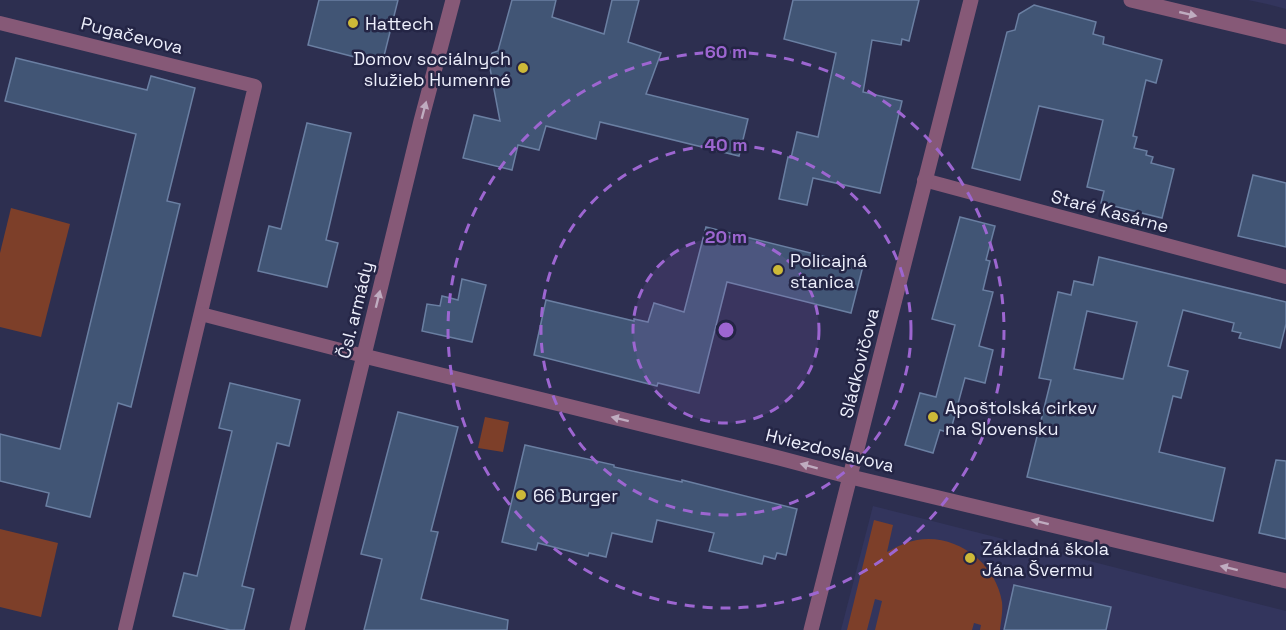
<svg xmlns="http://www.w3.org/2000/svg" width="1286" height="630" font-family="'Space Grotesk',sans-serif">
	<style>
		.built { fill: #33355d }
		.green { fill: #7d3f29 }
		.building { fill: #415575; stroke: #6a7fa2; stroke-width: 1.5; fill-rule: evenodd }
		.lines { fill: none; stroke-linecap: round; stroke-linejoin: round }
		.lane { stroke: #865977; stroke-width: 14 }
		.street { stroke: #865977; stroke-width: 15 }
		.oneway { fill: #bfacc0 }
		.ring { fill: none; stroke: #9d66d1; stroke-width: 3; stroke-dasharray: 10 8 }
		.poi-dot { fill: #cdb938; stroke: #242545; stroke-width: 2 }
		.labels { text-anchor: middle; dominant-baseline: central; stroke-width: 5; stroke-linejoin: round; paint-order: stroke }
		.poi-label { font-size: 18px; fill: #edeffc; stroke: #242545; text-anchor: start }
		.street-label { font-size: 18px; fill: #edeffc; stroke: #242545 }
		.centre { fill: #9d66d1; stroke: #242545; stroke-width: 3 }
		.ring-label { font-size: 18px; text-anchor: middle; font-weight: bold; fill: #9d66d1; stroke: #242545; stroke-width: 5; stroke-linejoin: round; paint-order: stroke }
	</style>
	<rect width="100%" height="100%" fill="#2d2f50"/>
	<!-- built -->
	<g class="built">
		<polygon points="1248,0 1286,0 1286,9 1267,4"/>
		<polygon points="873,506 1286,611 1286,630 841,630"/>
	</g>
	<!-- green -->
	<g class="green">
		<polygon points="11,208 70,224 41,337 0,327 0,253"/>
		<polygon points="485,417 509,422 503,452 478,448"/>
		<path d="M874 520 893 525 887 552C897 547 905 542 917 540 956 533 996 563 1002 602 1003 611 1001 621 1000 630H980L981 625 974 623 972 630H875L882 601 875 599 867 630H847Z"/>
		<polygon points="0,529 58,543 41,617 0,607"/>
	</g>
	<!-- building -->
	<g class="building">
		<polygon points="319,0 398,0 382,64 308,45"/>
		<polygon points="512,0 556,0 552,17 604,34 612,0 639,0 628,42 661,53 646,94 748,119 739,156 600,122 596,139 546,126 539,150 518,145 512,170 463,158 474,115 500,121 489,63 492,53 498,51"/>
		<polygon points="793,0 919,0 909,41 902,39 901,45 872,40 863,92 902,101 880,193 813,178 807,205 779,199 788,157 791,158 797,132 818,137 836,53 784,39"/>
		<polygon points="1034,5 1096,22 1093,34 1104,37 1103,44 1162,60 1156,83 1146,80 1133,136 1137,137 1134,148 1147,151 1146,155 1153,157 1151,163 1174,169 1162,218 1101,203 1104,191 1087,187 1103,120 1039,106 1020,180 972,168 1007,32 1015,30 1019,14"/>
		<polygon points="16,58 147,90 151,76 195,88 167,201 180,204 131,407 118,403 90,517 46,506 49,493 0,481 0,434 60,449 136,134 5,101"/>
		<polygon points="307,123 351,133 326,240 338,243 327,287 258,271 269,226 281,229"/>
		<polygon points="1253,175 1286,183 1286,247 1238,236"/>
		<polygon points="960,217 995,226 986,260 990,261 983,290 993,292 979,346 993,350 985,383 965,378 950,433 940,430 933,453 905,445 920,393 936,397 955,325 932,319"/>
		<polygon points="706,227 863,266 851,313 727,282 699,393 658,383 657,386 534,355 546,300 634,321 634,319 648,322 654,303 684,312"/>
		<path d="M1099 257 1286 302V324L1280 348 1239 338 1241 333 1232 331 1234 323 1183 310 1168 366 1188 371 1181 398 1173 396 1159 452 1225 468 1213 521 1027 477 1051 380 1039 378 1058 292 1071 295 1074 281 1093 285ZM1087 311 1137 322 1123 379 1074 369Z"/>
		<polygon points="462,279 486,285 472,342 422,331 427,304 440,306 442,296 458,300"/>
		<polygon points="230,383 300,400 289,446 277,443 260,512 242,586 254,589 244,630 230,630 173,616 184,573 197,576 232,431 219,428"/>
		<polygon points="398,412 458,427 431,531 438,532 421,599 508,620 507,630 364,630 382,559 361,554"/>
		<polygon points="525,445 614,465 614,467 682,482 682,480 797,509 786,555 777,553 775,559 764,556 762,564 709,551 714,533 657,520 652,542 612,533 606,557 589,553 588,556 538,543 536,550 502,542"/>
		<polygon points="1276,460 1286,461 1286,539 1259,533"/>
		<polygon points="1014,585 1111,607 1106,630 1004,630"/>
	</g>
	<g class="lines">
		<!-- lane -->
		<g class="lane">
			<polyline points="0,23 255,86 125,630"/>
			<polyline points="924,180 1286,277"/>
			<polyline points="201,314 364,356"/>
		</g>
		<!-- street -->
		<g class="street">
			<polyline points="1131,0 1286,37"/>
			<polyline points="364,356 779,458 851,477 1286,581"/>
			<polyline points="297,630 421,121 453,0"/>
			<path d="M811 630C866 420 916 210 971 0"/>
		</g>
	</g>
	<!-- one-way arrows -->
	<defs><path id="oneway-solid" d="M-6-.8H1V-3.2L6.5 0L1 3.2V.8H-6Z" transform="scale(1.5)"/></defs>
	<g class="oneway">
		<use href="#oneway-solid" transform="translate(1188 14) rotate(13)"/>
		<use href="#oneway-solid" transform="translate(424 110) rotate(-75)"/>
		<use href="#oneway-solid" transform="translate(378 299) rotate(-76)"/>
		<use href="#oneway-solid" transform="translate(620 419) rotate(-166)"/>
		<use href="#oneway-solid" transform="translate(809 466) rotate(-165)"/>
		<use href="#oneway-solid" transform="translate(1040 522) rotate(-166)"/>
		<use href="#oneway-solid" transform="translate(1229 568) rotate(-166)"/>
	</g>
	<!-- distance rings -->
	<circle cx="726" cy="330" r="93" fill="#9d66d1" fill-opacity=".12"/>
	<g class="ring">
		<circle cx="726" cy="330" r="93"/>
		<circle cx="726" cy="330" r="185"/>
		<circle cx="726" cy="330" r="278"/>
	</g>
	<!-- markers -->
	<g class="poi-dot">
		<circle cx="353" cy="23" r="6"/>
		<circle cx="523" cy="68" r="6"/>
		<circle cx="778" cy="270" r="6"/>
		<circle cx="933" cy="417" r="6"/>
		<circle cx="521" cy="495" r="6"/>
		<circle cx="970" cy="558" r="6"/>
	</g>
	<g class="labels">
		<!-- poi labels -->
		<g class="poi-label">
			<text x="365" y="23">Hattech</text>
			<text x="511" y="58" text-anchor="end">Domov sociálnych<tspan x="511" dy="21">služieb Humenné</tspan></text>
			<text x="790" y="260">Policajná<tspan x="790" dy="21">stanica</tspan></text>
			<text x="945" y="407">Apoštolská cirkev<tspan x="945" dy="21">na Slovensku</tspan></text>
			<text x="533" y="495">66 Burger</text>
			<text x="982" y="548">Základná škola<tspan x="982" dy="21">Jána Švermu</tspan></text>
		</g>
		<!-- street labels -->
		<g class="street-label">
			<text transform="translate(132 35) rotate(14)">Pugačevova</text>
			<text transform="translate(1110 211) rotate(15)">Staré Kasárne</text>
			<text transform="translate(355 310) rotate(-76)">Čsl. armády</text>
			<text transform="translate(859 363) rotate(-76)">Sládkovičova</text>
			<text transform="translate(830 450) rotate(14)">Hviezdoslavova</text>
		</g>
	</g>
	<circle cx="726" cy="330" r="9" class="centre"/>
	<g class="ring-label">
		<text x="726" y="58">60 m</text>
		<text x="726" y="151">40 m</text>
		<text x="726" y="243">20 m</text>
	</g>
</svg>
